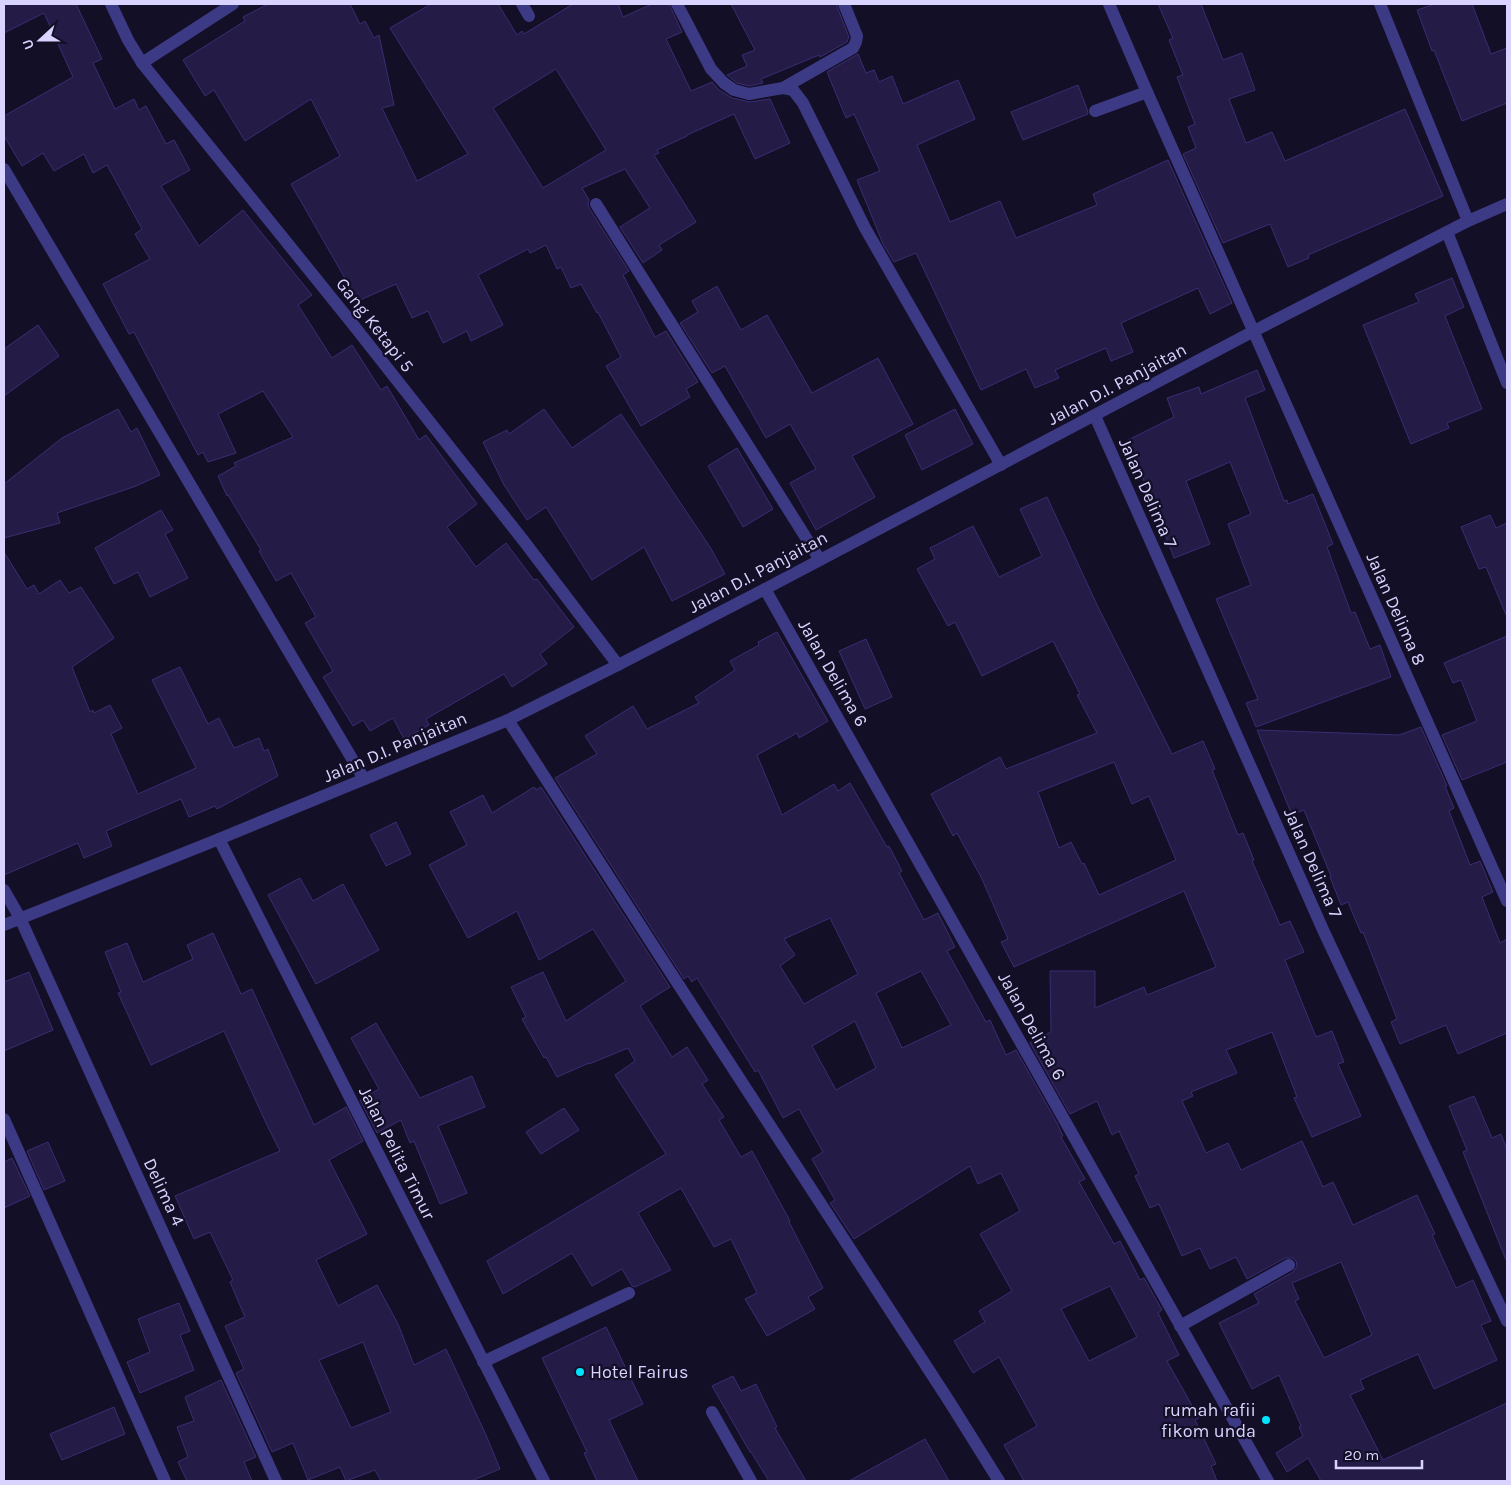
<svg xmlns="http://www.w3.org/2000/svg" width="1511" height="1485" font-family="Karla,sans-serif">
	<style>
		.building { fill: #241b47; stroke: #3b2d73; fill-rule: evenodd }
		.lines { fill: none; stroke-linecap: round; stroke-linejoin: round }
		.minor { stroke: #3d3a85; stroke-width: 12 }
		.poi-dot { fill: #00e5ff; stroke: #130f26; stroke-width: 2 }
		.labels { text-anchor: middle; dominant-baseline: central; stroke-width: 4.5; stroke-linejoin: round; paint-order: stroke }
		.street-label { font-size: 18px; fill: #d9d4ff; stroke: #130f26 }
		.poi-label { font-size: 18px; fill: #d9d4ff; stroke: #130f26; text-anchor: start }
	</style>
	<rect width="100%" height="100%" fill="#130f26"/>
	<!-- building -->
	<g class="building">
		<polygon points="4,4 76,4 102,59 93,63 115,109 134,99 139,110 146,106 166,144 174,140 190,170 161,186 199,246 243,210 312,295 298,305 332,358 352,345 381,390 387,386 419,440 426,435 477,504 447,527 476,567 506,543 534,580 537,579 574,627 540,654 547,664 512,687 504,674 426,719 429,725 404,739 393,718 370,731 363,720 353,726 323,677 333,671 305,623 316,617 291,573 276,581 259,551 261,550 228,495 227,496 218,476 236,466 234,463 293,437 263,391 218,414 236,453 208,462 203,452 198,455 134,332 129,334 103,284 150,259 135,234 142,229 107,165 93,173 84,154 54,171 43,153 22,166 4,136 4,116 73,77 44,13 4,33"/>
		<path d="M268 4H350L360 24 365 21 374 38 379 35 394 105 382 108 417 181 468 154 390 28 431 4H498L517 35 522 31 524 34 573 4H618L623 17 652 4H669L682 32 666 39 691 91 712 82 719 90 732 98 750 102 770 99 790 143 755 159 734 114 687 135V136L657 150 659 153 654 155 696 222 659 245 662 250 643 263 620 227 650 208 625 169 582 188 589 200 588 204 589 208 629 271 623 275 655 337 666 331 698 382 686 389 690 397 641 426 606 366 621 357 598 312 597 313 581 284 571 288 561 267 557 269 546 245 530 253 528 249 478 275 503 325 471 341 467 331 443 343 428 311 412 318 396 284 358 301 291 184 340 156 311 99 245 141 214 90 205 96 183 60 245 21 243 17ZM556 69 606 150 543 188 493 108Z"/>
		<polygon points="731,4 836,4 849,37 848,39 847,42 820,57 819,55 761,79 763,83 749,86 737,83 727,75 747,66 742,55 755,50"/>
		<polygon points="1158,4 1201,4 1223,60 1242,53 1255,90 1229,99 1246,143 1272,132 1285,161 1405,109 1443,196 1308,255 1309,258 1288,267 1270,224 1223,243 1183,154 1196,148 1188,127 1195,124 1177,77 1183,75 1169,40 1173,38"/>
		<polygon points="1435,4 1472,4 1491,54 1507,48 1507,103 1462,121 1434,50 1432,51 1417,10"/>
		<polygon points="858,54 866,73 874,70 879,82 892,76 903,104 958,80 975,119 917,145 950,222 1000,201 1016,238 1097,205 1093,194 1168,160 1232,303 1210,314 1198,288 1121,323 1133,352 1111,361 1106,348 1055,370 1059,378 1035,388 1026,369 981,390 916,253 894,262 883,244 857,180 880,171 854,114 846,118 827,72"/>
		<polygon points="1078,85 1087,109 1088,114 1023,140 1011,112"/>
		<polygon points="1452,278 1464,307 1445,316 1482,409 1447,423 1449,428 1411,444 1363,325 1419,302 1415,294"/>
		<polygon points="717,286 741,330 767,315 812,393 878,358 913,424 852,456 875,497 816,530 790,483 816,469 790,424 766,438 725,366 712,373 680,323 698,312 692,301"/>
		<polygon points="38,325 59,356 4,396 4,349"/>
		<polygon points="1257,370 1265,390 1245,398 1284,501 1287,500 1288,504 1313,494 1333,544 1327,547 1351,613 1355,612 1370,649 1380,645 1391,677 1256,727 1246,703 1258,699 1216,599 1251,585 1228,524 1251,514 1230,462 1186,481 1210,544 1174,558 1128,440 1174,417 1167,398 1199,387 1201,394"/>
		<polygon points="118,409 131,432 137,428 160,475 136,486 57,513 60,523 4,538 4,484 62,438"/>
		<polygon points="544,409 572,448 621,414 710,547 725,574 672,601 644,547 592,580 546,507 527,520 504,485 483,442 507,430 509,434"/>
		<polygon points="955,409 973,444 922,470 905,435"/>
		<polygon points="737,448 773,509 743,527 708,466"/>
		<path d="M1047 497 1098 607 1172 754 1203 741 1215 769 1212 770 1238 835 1243 833 1254 860 1252 861 1280 925 1290 921 1304 952 1285 960 1316 1037 1332 1031 1344 1062 1338 1064 1361 1116 1312 1137 1294 1098 1297 1097 1272 1032 1226 1050 1237 1073 1191 1092 1193 1096 1182 1101 1206 1153 1228 1143 1241 1170 1302 1141 1323 1187 1333 1182 1353 1225 1417 1195 1435 1234 1432 1235 1456 1288 1473 1280 1491 1321 1481 1325 1497 1360 1434 1389 1418 1354 1360 1380 1364 1389 1350 1395 1383 1460 1507 1403V1481H1321L1308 1458 1287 1472 1276 1453 1303 1436 1299 1427 1301 1426 1279 1375 1252 1389 1219 1323 1259 1303 1254 1294 1293 1272 1297 1266 1296 1261 1293 1258H1285L1247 1279 1236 1257 1210 1269 1200 1248 1182 1256 1159 1204 1150 1208 1135 1176 1139 1174 1119 1131 1112 1135 1097 1101 1070 1114 1030 1043 1051 1032 1050 971H1095V1008L1144 987 1147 995 1216 967 1184 891 1014 967 1001 942 1008 939 982 879 957 833 953 836 931 794 1000 757 1006 769 1097 733 1077 695 1080 694 1053 641 982 676 955 622 948 626 917 569 935 559 930 548 973 526 999 577 1042 556 1020 509ZM1114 762 1132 804 1149 796 1176 860 1099 895 1084 863 1082 864 1071 842 1059 848 1038 792ZM1341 1262 1372 1335 1324 1358 1295 1301 1299 1299 1292 1283Z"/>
		<polygon points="161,510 173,530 165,534 188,578 150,597 138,572 114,584 95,548"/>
		<polygon points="1490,515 1496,528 1507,523 1507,617 1486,567 1479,569 1461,527"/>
		<polygon points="4,552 27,589 34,585 39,594 60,580 69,593 81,587 114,638 72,667 90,712 93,710 94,713 110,705 122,728 111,734 138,794 196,768 152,680 180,667 208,724 219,718 234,748 259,738 264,751 268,749 278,776 217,809 215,806 189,817 181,799 106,831 112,846 84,858 78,843 4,875"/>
		<path d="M777 632 828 721 799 738 797 733 757 755 782 815 834 784 838 791 850 783 887 847 889 846 902 871 899 873 924 920 938 913 955 947 947 951 986 1022 990 1020 1006 1055 1016 1050 1057 1123 1063 1136 1061 1137 1085 1179 1079 1182 1114 1244 1120 1241 1140 1280 1144 1278 1162 1310 1158 1313 1179 1355 1167 1361 1199 1418 1195 1420 1216 1464 1211 1466 1217 1481H1024L1004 1445 1037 1426 999 1357 973 1373 954 1341 985 1322 979 1311 1012 1291 980 1234 1020 1211 1001 1173 978 1184 970 1166 854 1239 830 1203 835 1200 812 1159 823 1152 799 1109 783 1118 758 1070 755 1072 697 978 692 982 688 976 684 979 555 778 597 754 585 736 633 706 647 729 699 703 695 697 735 670 730 661 759 645 758 642ZM830 918 858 974 804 1004 780 966 795 955 784 939ZM921 971 951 1025 902 1048 876 993ZM855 1021 876 1068 836 1090 812 1046ZM1110 1286 1137 1337 1089 1361 1061 1309Z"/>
		<polygon points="1507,636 1507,762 1462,780 1442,735 1477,721 1461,680 1453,683 1444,663"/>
		<polygon points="866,639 892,697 865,709 839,651"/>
		<polygon points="1421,727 1447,786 1445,786 1454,808 1449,811 1470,865 1480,861 1493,892 1482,897 1500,943 1507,939 1507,1033 1458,1054 1446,1025 1400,1044 1391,1022 1397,1019 1363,932 1361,933 1348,902 1341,905 1330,877 1331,876 1304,810 1292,815 1257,730 1399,735"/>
		<polygon points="534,787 536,790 541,787 670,987 640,1006 672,1057 687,1047 708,1080 702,1084 724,1117 719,1120 741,1157 752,1151 790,1221 789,1222 823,1288 808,1297 815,1309 767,1336 745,1299 757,1293 731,1239 714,1247 681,1188 638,1213 671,1270 635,1287 632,1286 622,1269 592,1286 572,1253 503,1294 487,1261 666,1154 615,1075 635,1061 628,1048 589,1064 589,1063 557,1077 546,1057 544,1058 522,1019 526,1017 511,987 543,972 566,1021 626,981 593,929 539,960 517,911 468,938 429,865 467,845 450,812 483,795 492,813"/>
		<polygon points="396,822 411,854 386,866 370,835"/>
		<polygon points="300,878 313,901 343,884 379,950 316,984 268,895"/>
		<path d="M213 933 241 994 252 989 314 1125 346 1107 363 1141 329 1160 367 1234 316 1260 338 1306 377 1285 398 1324 414 1365 446 1349 486 1435 500 1469 471 1481H381L375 1470 346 1481 340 1467 308 1480 293 1443 272 1452 236 1373 244 1369 225 1326 245 1317 230 1282 233 1280 210 1232 194 1239 175 1196 280 1151 266 1123 224 1031 151 1065 118 993 121 992 105 952 127 943 143 982 193 959 187 945ZM363 1342 391 1412 351 1428 319 1360Z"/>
		<polygon points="29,972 53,1030 4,1051 4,982"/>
		<polygon points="376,1023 420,1098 472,1076 485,1107 438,1126 467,1193 440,1204 414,1141 410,1143 401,1120 377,1133 360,1100 379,1089 351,1038"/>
		<polygon points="1474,1096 1492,1138 1501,1134 1507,1150 1507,1259 1506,1260 1463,1152 1467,1150 1449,1106"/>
		<polygon points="564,1108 579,1130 541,1154 526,1132"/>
		<polygon points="48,1142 65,1181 44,1190 27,1151"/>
		<polygon points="12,1158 30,1196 4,1208 4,1162"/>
		<polygon points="179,1303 190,1331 180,1335 194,1370 140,1393 127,1362 150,1352 138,1319"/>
		<polygon points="606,1327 643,1404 609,1420 638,1481 597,1481 584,1453 587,1452 542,1358"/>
		<polygon points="733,1376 741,1391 756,1384 777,1427 775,1428 806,1481 769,1481 751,1452 750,1452 712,1386"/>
		<polygon points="221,1380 256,1457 244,1462 252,1481 187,1481 178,1462 188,1457 177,1427 194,1421 185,1397"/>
		<polygon points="114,1407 125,1434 62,1460 50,1434"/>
		<polygon points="925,1439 949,1481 849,1481"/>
	</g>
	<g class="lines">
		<!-- minor -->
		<g class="minor">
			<polyline points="111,4 128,40 142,63 351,322 523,540 618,665"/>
			<polyline points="522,4 529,16"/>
			<polyline points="677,4 711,69 724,83 734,90 749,94 783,88 793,90 803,103 865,228 1001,465"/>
			<polyline points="1109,4 1147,92 1507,901"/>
			<polyline points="1380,4 1468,221"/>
			<polyline points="142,63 233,4"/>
			<polyline points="783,88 853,48 856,42 857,36 844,4"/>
			<polyline points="1095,111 1147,92"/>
			<polyline points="4,169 364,779"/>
			<polyline points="596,204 820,560"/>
			<polyline points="1447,232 1507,383"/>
			<polyline points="1095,416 1324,932 1507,1321"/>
			<polyline points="765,589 1268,1481"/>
			<polyline points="508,720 656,950 949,1401 999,1481"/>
			<polyline points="219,839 544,1481"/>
			<polyline points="4,890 20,918 276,1481"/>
			<polyline points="4,925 219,839 508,720 618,665 765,589 1254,331 1468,221 1507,204"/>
			<polyline points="4,1119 165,1481"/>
			<polyline points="1180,1326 1289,1265"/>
			<polyline points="483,1362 629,1293"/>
			<polyline points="712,1412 751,1481"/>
		</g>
	</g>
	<!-- markers -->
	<g class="poi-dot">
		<circle cx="580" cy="1372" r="5"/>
		<circle cx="1266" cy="1420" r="5"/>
	</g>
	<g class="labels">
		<!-- street labels -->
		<g class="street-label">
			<text transform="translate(375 325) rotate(52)">Gang Ketapi 5</text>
			<text transform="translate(1117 384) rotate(-28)">Jalan D.I. Panjaitan</text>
			<text transform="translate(1148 493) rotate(66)">Jalan Delima 7</text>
			<text transform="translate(758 572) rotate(-28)">Jalan D.I. Panjaitan</text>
			<text transform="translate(1396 609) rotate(66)">Jalan Delima 8</text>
			<text transform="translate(833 673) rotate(60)">Jalan Delima 6</text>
			<text transform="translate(395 747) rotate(-23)">Jalan D.I. Panjaitan</text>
			<text transform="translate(1313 863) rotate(66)">Jalan Delima 7</text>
			<text transform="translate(1032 1026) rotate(61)">Jalan Delima 6</text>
			<text transform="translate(397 1153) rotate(63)">Jalan Pelita Timur</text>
			<text transform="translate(164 1192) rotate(65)">Delima 4</text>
		</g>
		<!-- poi labels -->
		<g class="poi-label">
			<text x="590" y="1372">Hotel Fairus</text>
			<text x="1256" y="1410" text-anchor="end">rumah rafii<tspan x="1256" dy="21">fikom unda</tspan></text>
		</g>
	</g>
	<!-- border -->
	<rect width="1511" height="1485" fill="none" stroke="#d9d4ff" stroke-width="10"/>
	<!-- north arrow -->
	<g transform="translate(40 40) rotate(249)" stroke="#130f26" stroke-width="4" paint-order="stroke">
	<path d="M0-4L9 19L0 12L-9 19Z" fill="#d9d4ff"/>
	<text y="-8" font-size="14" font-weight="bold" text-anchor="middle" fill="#d9d4ff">U</text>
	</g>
	<!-- scale -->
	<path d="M1336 1460v8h86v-8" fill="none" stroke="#d9d4ff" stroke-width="2.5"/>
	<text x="1344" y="1460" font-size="15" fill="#d9d4ff" stroke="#130f26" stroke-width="4" paint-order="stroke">20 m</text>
</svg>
